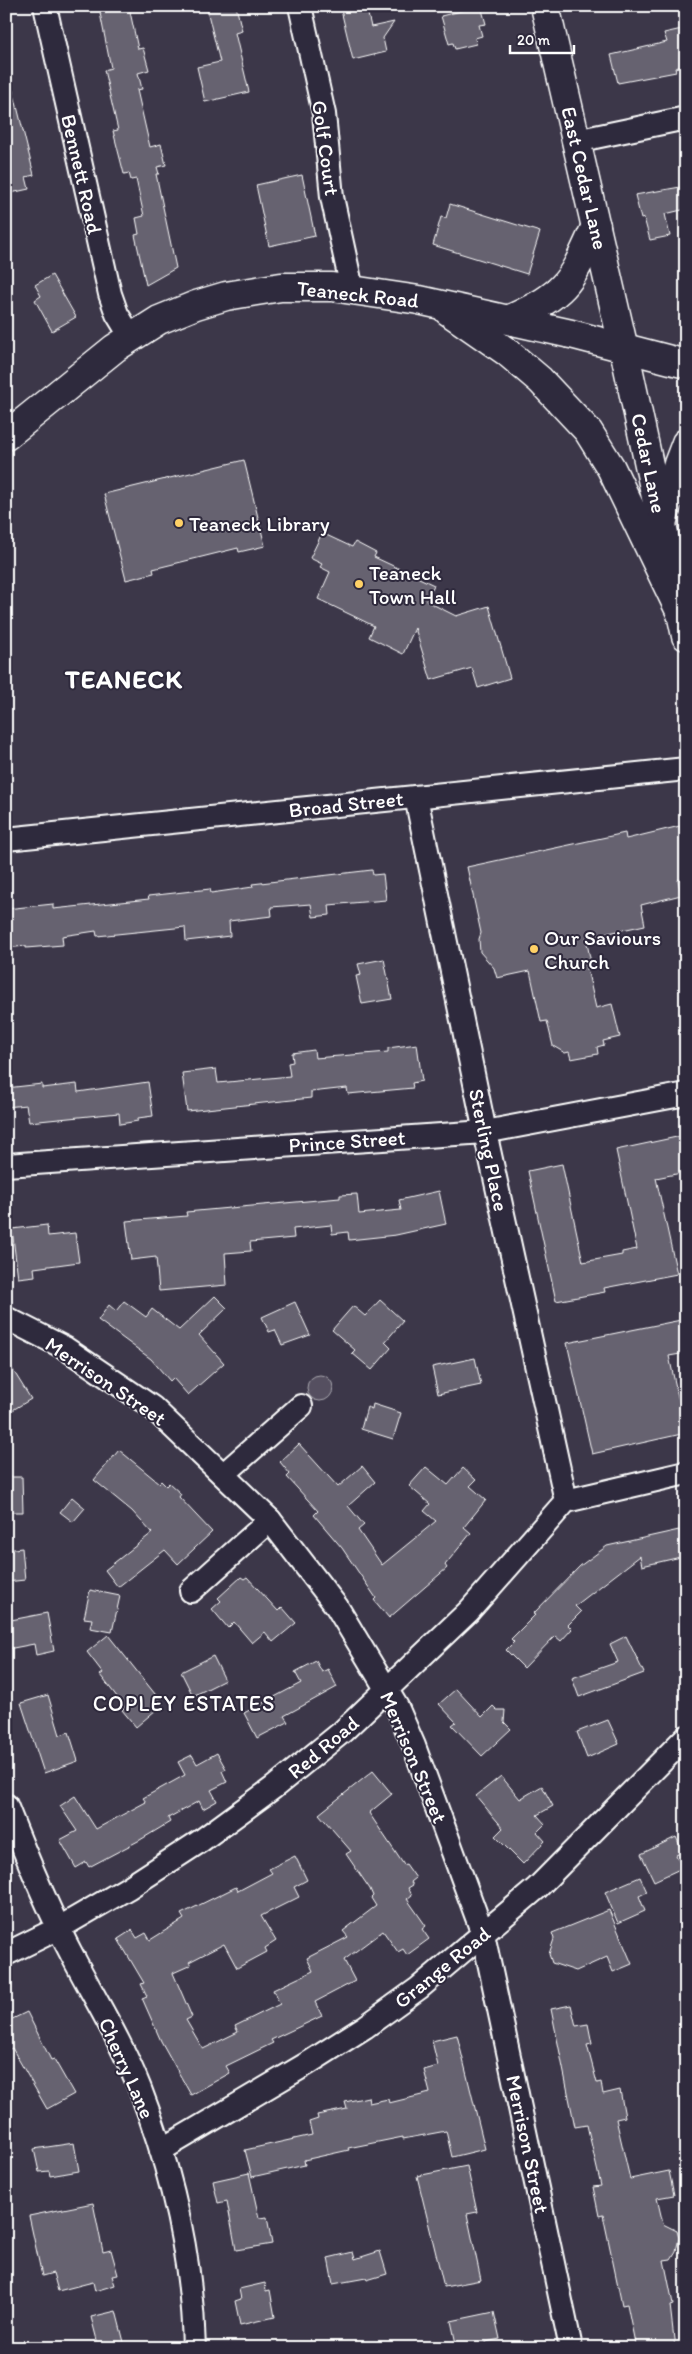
<svg xmlns="http://www.w3.org/2000/svg" width="692" height="2354" font-family="Itim,sans-serif">
	<style>
		.built { fill: #494455 }
		.green { fill: #555060; stroke: #aaa8b0 }
		.building { fill: #666270; stroke: #fff }
		.lines { fill: none; stroke-linecap: round; stroke-linejoin: round }
		.street-casing { stroke: #fff; stroke-width: 26 }
		.secondary-casing { stroke: #fff; stroke-width: 31 }
		.primary-casing { stroke: #fff; stroke-width: 31 }
		.street { stroke: #2f2a3d; stroke-width: 22 }
		.secondary { stroke: #2f2a3d; stroke-width: 28 }
		.primary { stroke: #2f2a3d; stroke-width: 28 }
		.poi-dot { fill: #ffd166; stroke: #2f2a3d; stroke-width: 2 }
		.labels { text-anchor: middle; dominant-baseline: central; stroke-width: 4; stroke-linejoin: round; paint-order: stroke }
		.street-label { font-size: 21px; fill: #fff; stroke: #2f2a3d }
		.poi-label { font-size: 21px; fill: #fff; stroke: #2f2a3d; text-anchor: start }
		.neighbourhood-label { font-size: 22px; letter-spacing: 1px; fill: #fff; stroke: #2f2a3d }
		.district-label { font-size: 26px; font-weight: bold; letter-spacing: 1px; fill: #fff; stroke: #2f2a3d }
	</style>
	<rect width="100%" height="100%" fill="#3c3749"/>
	<filter id="ink" filterUnits="userSpaceOnUse"><feTurbulence type="fractalNoise" baseFrequency=".02" numOctaves="2"/><feDisplacementMap in="SourceGraphic" scale="10" xChannelSelector="R" yChannelSelector="G"/><feConvolveMatrix kernelMatrix="1 2 1 2 8 2 1 2 1" color-interpolation-filters="sRGB"/></filter>
	<g filter="url(#ink)">
		<!-- built -->
		<polygon class="built" points="686,443 686,636 662,524"/>
		<!-- green -->
		<circle class="green" cx="320" cy="1388" r="13"/>
		<!-- building -->
		<g class="building">
			<polygon points="206,6 236,6 242,31 235,33 249,92 205,102 197,67 220,62"/>
			<polygon points="340,6 366,6 371,27 394,22 383,38 386,52 353,60"/>
			<polygon points="481,6 486,24 479,25 482,36 475,38 476,44 455,49 453,43 449,44 441,16"/>
			<polygon points="129,7 138,49 143,48 149,70 138,73 142,89 137,90 150,147 161,144 166,165 157,167 159,174 156,174 176,268 146,285 135,235 139,234 136,218 144,216 136,179 131,180 129,173 124,174 113,131 118,130 104,70 111,68 100,13"/>
			<polygon points="682,29 686,46 686,65 675,68 676,72 618,83 611,55 667,42 664,33"/>
			<polygon points="13,90 34,175 26,177 29,189 6,194 6,91"/>
			<polygon points="302,175 315,236 269,246 256,185"/>
			<polygon points="686,186 686,209 665,214 670,236 650,240 644,218 641,219 635,195"/>
			<polygon points="450,204 540,232 527,274 433,245 441,217 446,218"/>
			<polygon points="52,275 76,317 52,331 35,300 41,296 35,285"/>
			<polygon points="244,460 265,546 239,552 238,548 153,569 154,573 126,580 104,494"/>
			<polygon points="322,533 352,547 355,542 376,553 374,557 434,585 426,601 456,616 489,606 510,678 478,688 472,668 431,680 415,628 403,654 369,637 374,626 318,599 330,572 320,567 322,564 310,558"/>
			<polygon points="680,826 686,850 686,878 678,880 681,895 641,905 645,925 586,938 591,963 586,964 596,1008 612,1004 620,1037 603,1041 604,1045 597,1047 598,1054 571,1059 569,1052 565,1053 553,1046 547,1021 541,1022 530,971 497,978 494,968 480,952 479,939 481,933 467,867 625,833 626,839"/>
			<polygon points="372,870 373,875 383,874 386,900 329,905 330,915 313,917 311,904 271,907 272,916 229,921 230,936 186,941 185,927 97,936 96,931 62,936 63,945 26,948 26,946 6,948 6,909 53,904 53,909 149,899 148,896 210,889 211,893 253,887 252,884"/>
			<polygon points="384,959 392,999 362,1004 356,976 361,975 358,964"/>
			<polygon points="417,1044 422,1081 412,1083 413,1088 348,1094 347,1088 311,1092 311,1098 187,1111 182,1073 216,1069 218,1083 290,1076 288,1063 293,1062 292,1053 314,1050 315,1058 388,1052 388,1048"/>
			<polygon points="148,1082 153,1116 138,1118 138,1121 120,1124 119,1113 29,1122 26,1105 6,1107 6,1088 42,1084 42,1088 77,1084 78,1092"/>
			<polygon points="686,1135 686,1172 656,1178 677,1274 604,1288 605,1292 556,1301 528,1171 562,1164 583,1262 622,1255 622,1252 637,1249 616,1150"/>
			<polygon points="439,1191 446,1224 396,1235 349,1240 348,1232 332,1234 331,1225 293,1229 294,1238 250,1242 251,1251 225,1253 227,1285 159,1291 156,1257 131,1260 126,1221 187,1216 186,1212 340,1198 340,1195 357,1194 359,1214 401,1210 399,1200"/>
			<polygon points="47,1225 48,1236 75,1233 79,1262 34,1268 35,1276 18,1278 12,1229"/>
			<polygon points="215,1296 227,1308 199,1335 224,1363 188,1395 173,1378 170,1381 151,1359 98,1320 109,1305 116,1311 124,1301 146,1317 152,1309 179,1330"/>
			<polygon points="380,1300 403,1321 385,1342 391,1348 372,1370 352,1353 355,1350 332,1330 353,1306 365,1316"/>
			<polygon points="295,1302 310,1335 282,1345 275,1330 269,1332 262,1317"/>
			<polygon points="686,1319 686,1353 669,1356 686,1433 592,1454 567,1343"/>
			<polygon points="475,1358 481,1385 438,1394 432,1367"/>
			<polygon points="6,1359 31,1399 6,1414"/>
			<polygon points="373,1404 401,1413 393,1439 361,1429 367,1407 372,1409"/>
			<polygon points="299,1444 338,1487 362,1466 375,1482 348,1506 364,1525 358,1530 382,1565 436,1521 424,1511 430,1504 409,1486 426,1467 448,1485 463,1468 476,1480 470,1486 486,1500 464,1527 471,1533 445,1565 447,1568 389,1618 374,1600 376,1598 342,1548 314,1515 318,1511 287,1477 290,1474 280,1462"/>
			<polygon points="119,1450 159,1483 161,1481 166,1486 169,1483 181,1494 179,1497 212,1532 178,1564 165,1550 118,1587 105,1570 152,1533 132,1511 94,1480"/>
			<polygon points="6,1477 22,1477 23,1512 6,1512"/>
			<polygon points="72,1497 85,1508 73,1522 60,1512"/>
			<polygon points="679,1530 685,1556 642,1566 640,1556 575,1606 581,1612 568,1625 572,1629 561,1641 555,1636 524,1668 506,1650 514,1642 511,1639 535,1615 533,1614 580,1566 607,1546"/>
			<polygon points="22,1548 25,1580 6,1582 6,1550"/>
			<polygon points="241,1577 244,1579 247,1577 278,1611 282,1607 296,1623 273,1642 265,1632 252,1643 234,1622 228,1628 212,1609 221,1601 218,1598"/>
			<polygon points="90,1590 120,1596 112,1632 90,1628 92,1619 84,1618"/>
			<polygon points="47,1613 54,1651 36,1655 34,1644 8,1649 6,1621"/>
			<polygon points="108,1635 163,1704 136,1727 122,1710 125,1707 100,1675 103,1673 87,1652"/>
			<polygon points="626,1636 644,1673 579,1697 572,1678 618,1662 610,1644"/>
			<polygon points="213,1656 225,1680 193,1696 181,1672"/>
			<polygon points="316,1661 322,1672 328,1669 337,1687 284,1716 288,1722 257,1738 244,1713 301,1683 295,1672"/>
			<polygon points="456,1689 482,1717 493,1706 497,1710 505,1710 504,1722 511,1729 482,1756 452,1725 456,1722 439,1704"/>
			<polygon points="48,1695 60,1735 69,1732 78,1761 44,1773 21,1703"/>
			<polygon points="608,1720 619,1744 587,1758 577,1732"/>
			<polygon points="217,1753 226,1769 222,1771 227,1782 211,1790 217,1801 203,1809 199,1801 168,1818 170,1822 140,1840 89,1867 86,1862 76,1868 60,1840 77,1831 60,1806 75,1796 96,1829 146,1802 143,1798 185,1775 178,1762 192,1755 197,1764"/>
			<polygon points="373,1771 392,1794 369,1813 404,1865 406,1864 416,1878 411,1882 413,1885 408,1888 412,1895 407,1899 426,1926 422,1929 429,1939 407,1955 403,1949 398,1952 383,1931 344,1960 355,1981 315,2002 322,2016 271,2040 273,2043 226,2066 230,2073 191,2095 161,2041 142,1998 147,1996 141,1984 144,1983 118,1939 132,1930 137,1938 146,1933 150,1940 184,1919 181,1914 236,1887 238,1891 272,1873 269,1869 295,1856 307,1880 294,1887 299,1897 261,1916 276,1941 265,1948 267,1952 237,1968 224,1944 189,1962 191,1965 173,1973 192,2017 186,2020 203,2049 238,2032 235,2026 280,2004 273,1990 313,1971 307,1958 348,1937 343,1931 376,1906 371,1898 373,1896 370,1889 346,1854 351,1851 319,1814"/>
			<polygon points="501,1776 520,1799 542,1786 553,1806 537,1815 545,1824 537,1832 545,1841 523,1864 495,1836 503,1828 476,1796"/>
			<polygon points="676,1837 683,1852 676,1855 682,1868 654,1881 641,1854"/>
			<polygon points="640,1877 647,1892 639,1896 645,1911 618,1923 605,1892"/>
			<polygon points="609,1910 632,1964 613,1972 607,1957 576,1971 552,1963 549,1954 554,1939 552,1933"/>
			<polygon points="571,2005 576,2026 588,2024 592,2044 587,2045 597,2083 601,2082 603,2094 620,2090 625,2117 616,2119 630,2179 669,2171 674,2195 657,2198 663,2224 677,2231 679,2238 676,2251 671,2259 664,2260 673,2304 670,2305 675,2348 636,2348 627,2304 622,2305 603,2215 599,2216 593,2187 601,2186 587,2125 575,2127 551,2009"/>
			<polygon points="27,2012 51,2060 54,2059 74,2094 47,2109 12,2048 6,2051 6,2022"/>
			<polygon points="457,2035 485,2149 452,2157 446,2131 403,2139 403,2137 348,2148 349,2150 304,2160 305,2165 252,2177 245,2150 312,2135 309,2122 318,2119 317,2115 347,2109 345,2102 368,2097 369,2103 388,2099 389,2103 430,2093 424,2070 438,2066 432,2041"/>
			<polygon points="74,2143 79,2171 50,2176 49,2171 39,2172 34,2149"/>
			<polygon points="467,2166 477,2212 467,2214 481,2280 444,2287 417,2176"/>
			<polygon points="249,2173 259,2218 267,2217 272,2244 236,2250 227,2201 218,2203 213,2181"/>
			<polygon points="93,2203 103,2252 111,2250 118,2275 112,2276 115,2285 95,2291 93,2282 58,2291 53,2273 42,2276 29,2216"/>
			<polygon points="380,2251 387,2274 367,2280 366,2278 333,2284 328,2258 353,2252 355,2259"/>
			<polygon points="265,2283 266,2291 270,2290 275,2317 240,2325 235,2301 241,2299 239,2289"/>
			<polygon points="116,2311 125,2346 99,2348 91,2317"/>
			<polygon points="494,2312 500,2339 486,2342 487,2348 457,2348 451,2321"/>
		</g>
		<g class="lines">
			<!-- street casing -->
			<g class="street-casing">
				<g id="street">
					<polyline points="45,6 110,294 117,314 131,337"/>
					<polyline points="300,6 324,114 332,197 352,289"/>
					<polyline points="576,141 686,118"/>
					<polyline points="416,797 485,1132 566,1501"/>
					<polyline points="6,839 686,769"/>
					<polyline points="6,1165 485,1132 686,1094"/>
					<polyline points="6,1318 65,1348 152,1407 270,1520 337,1607 397,1707 414,1746 483,1934 571,2348"/>
					<polyline points="224,1474 301,1406"/>
					<polyline points="191,1591 270,1520"/>
					<path d="M6 1805C26 1856 47 1908 73 1957 96 2001 122 2043 140 2089 172 2172 192 2259 194 2348"/>
					<polyline points="6,1954 59,1928 128,1888 202,1840 273,1788 342,1732 469,1611 566,1501 686,1473"/>
					<polyline points="161,2150 310,2062 365,2027 419,1988 537,1888 686,1737"/>
				</g>
			</g>
			<!-- secondary casing -->
			<g class="secondary-casing">
				<polyline id="secondary" points="545,6 624,349 686,636"/>
			</g>
			<!-- primary casing -->
			<g class="primary-casing">
				<g id="primary">
					<polyline points="448,311 507,352 540,380 588,431 611,468 680,611"/>
					<path d="M510 319C569 292 570 283 596 226"/>
					<polyline points="6,436 115,348 159,320 196,305 226,296 281,287 332,287 419,300 571,334 686,364"/>
					<polyline points="662,524 678,464 686,443"/>
				</g>
			</g>
			<!-- street -->
			<use href="#street" class="street"/>
			<!-- secondary -->
			<use href="#secondary" class="secondary"/>
			<!-- primary -->
			<use href="#primary" class="primary"/>
		</g>
	</g>
	<!-- markers -->
	<g class="poi-dot">
		<circle cx="179" cy="523" r="5"/>
		<circle cx="359" cy="584" r="5"/>
		<circle cx="534" cy="949" r="5"/>
	</g>
	<g class="labels">
		<!-- street labels -->
		<g class="street-label">
			<text transform="translate(326 148) rotate(82)">Golf Court</text>
			<text transform="translate(82 174) rotate(77)">Bennett Road</text>
			<text transform="translate(585 178) rotate(77)">East Cedar Lane</text>
			<text transform="translate(358 294) rotate(6)">Teaneck Road</text>
			<text transform="translate(649 463) rotate(78)">Cedar Lane</text>
			<text transform="translate(346 804) rotate(-6)">Broad Street</text>
			<text transform="translate(347 1141) rotate(-4)">Prince Street</text>
			<text transform="translate(489 1150) rotate(78)">Sterling Place</text>
			<text transform="translate(106 1381) rotate(34)">Merrison Street</text>
			<text transform="translate(323 1747) rotate(-40)">Red Road</text>
			<text transform="translate(414 1757) rotate(67)">Merrison Street</text>
			<text transform="translate(442 1967) rotate(-39)">Grange Road</text>
			<text transform="translate(127 2068) rotate(66)">Cherry Lane</text>
			<text transform="translate(528 2144) rotate(78)">Merrison Street</text>
		</g>
		<!-- poi labels -->
		<g class="poi-label">
			<text x="189" y="523">Teaneck Library</text>
			<text x="369" y="572">Teaneck<tspan x="369" dy="24">Town Hall</tspan></text>
			<text x="544" y="937">Our Saviours<tspan x="544" dy="24">Church</tspan></text>
		</g>
		<!-- neighbourhood labels -->
		<g class="neighbourhood-label">
			<text x="184" y="1703">COPLEY ESTATES</text>
		</g>
		<!-- district labels -->
		<g class="district-label">
			<text x="124" y="679">TEANECK</text>
		</g>
	</g>
	<!-- margin -->
	<rect width="692" height="2354" fill="none" stroke="#2f2a3d" stroke-width="25"/>
	<rect x="12" y="12" width="667" height="2329" fill="none" stroke="#fff" stroke-width="2" filter="url(#ink)"/>
	<!-- scale -->
	<path d="M510 45v8h64v-8" fill="none" stroke="#ffffff" stroke-width="2.5"/>
	<text x="517" y="45" font-size="15" fill="#ffffff" stroke="#2f2a3d" stroke-width="4" paint-order="stroke">20 m</text>
</svg>
